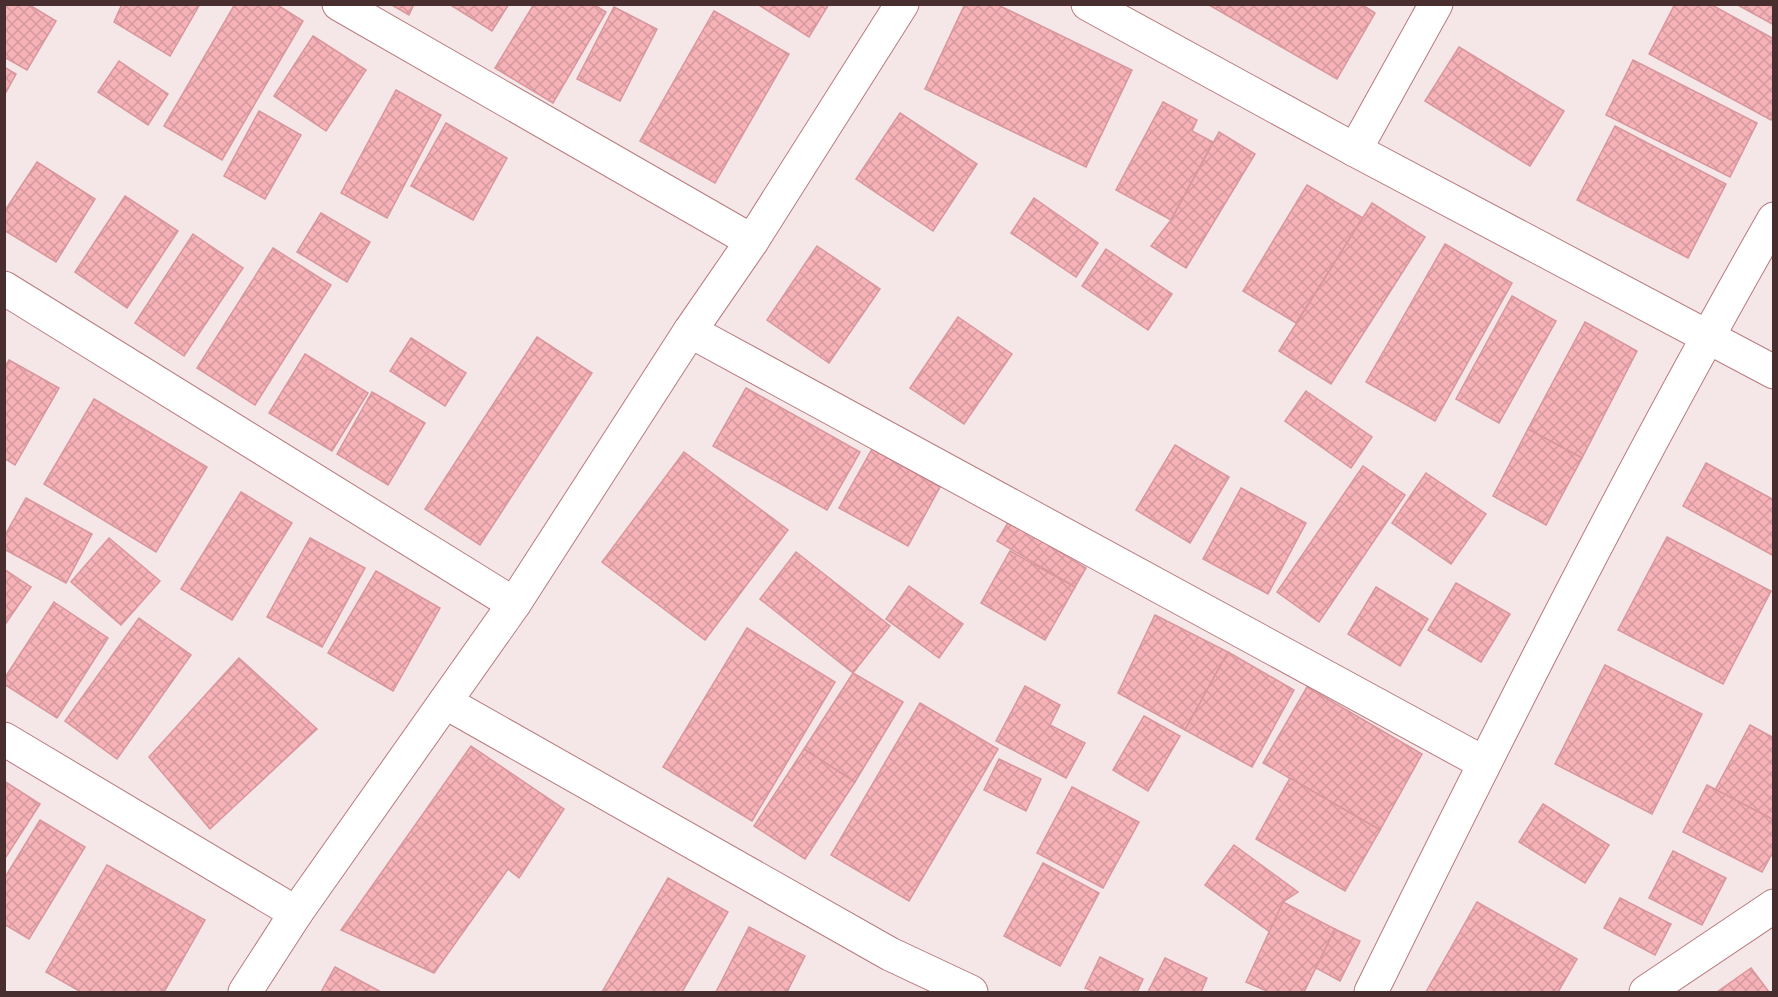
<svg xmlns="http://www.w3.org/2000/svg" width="1778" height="997" font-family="Merriweather,serif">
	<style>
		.building { fill: url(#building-cross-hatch); stroke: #d8979c; stroke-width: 1.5 }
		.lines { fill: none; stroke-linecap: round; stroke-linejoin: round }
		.minor-casing { stroke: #b87a7f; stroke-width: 35 }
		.minor { stroke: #fff; stroke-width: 33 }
	</style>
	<defs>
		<pattern id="building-cross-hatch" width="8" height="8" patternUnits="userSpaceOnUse" patternTransform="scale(1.5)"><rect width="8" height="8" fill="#f6b2b7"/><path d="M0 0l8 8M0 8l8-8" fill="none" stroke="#d4999e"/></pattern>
	</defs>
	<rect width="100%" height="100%" fill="#f5e7e8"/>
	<!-- building -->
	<g class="building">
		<polygon points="4,4 28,4 56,21 27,70 4,57"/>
		<polygon points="122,4 200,4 170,56 114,22"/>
		<polygon points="235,4 276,4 303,21 222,160 164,126"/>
		<polygon points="390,4 414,4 409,15"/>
		<polygon points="449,4 509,4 492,31"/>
		<polygon points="534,4 593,4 606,12 553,103 495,68"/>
		<polygon points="757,4 829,4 809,37"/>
		<polygon points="965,4 996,4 1132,70 1086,167 925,89"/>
		<polygon points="1361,4 1375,13 1337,79 1209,5"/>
		<polygon points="1675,4 1710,4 1774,39 1774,115 1771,120 1649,54"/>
		<polygon points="1736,4 1774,4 1774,25"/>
		<polygon points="614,7 657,29 620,101 577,79"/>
		<polygon points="714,11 789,54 715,183 640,141"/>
		<polygon points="313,36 366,70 326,131 274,96"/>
		<polygon points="1459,47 1564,111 1530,166 1425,101"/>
		<polygon points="1633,60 1757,123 1730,177 1606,115"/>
		<polygon points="119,61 168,94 148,125 98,92"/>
		<polygon points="4,67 16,74 4,96"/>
		<polygon points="396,90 441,115 387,218 341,193"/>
		<polygon points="1163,102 1197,120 1192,131 1213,142 1171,220 1116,190"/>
		<polygon points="259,111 301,135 265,199 224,176"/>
		<polygon points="900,113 977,164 933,231 856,179"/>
		<polygon points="446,123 507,158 473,220 411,186"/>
		<polygon points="1615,126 1726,184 1688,258 1577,200"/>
		<polygon points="1219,132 1255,154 1186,268 1151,246 1171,220"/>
		<polygon points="37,162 95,199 56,262 4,230 4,212"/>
		<polygon points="1307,185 1363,218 1296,323 1243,291"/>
		<polygon points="125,196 178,231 127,308 75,272"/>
		<polygon points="1034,198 1098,243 1076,277 1011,233"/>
		<polygon points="1372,203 1425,237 1331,384 1279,351"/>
		<polygon points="321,213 370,242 347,282 297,252"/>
		<polygon points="193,234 243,268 184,356 135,323"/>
		<polygon points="1445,244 1512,283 1435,421 1366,382"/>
		<polygon points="817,246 880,289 829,363 767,320"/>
		<polygon points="273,248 331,285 255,405 197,368"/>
		<polygon points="1106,249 1172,294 1148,330 1082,286"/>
		<polygon points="1512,296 1556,321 1499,423 1456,399"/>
		<polygon points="958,317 1012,354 964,424 910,388"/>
		<polygon points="1585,322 1637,351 1582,458 1528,429"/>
		<polygon points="537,337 592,373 480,545 425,509"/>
		<polygon points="411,338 466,373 445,406 390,371"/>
		<polygon points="305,354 368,393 332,451 269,413"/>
		<polygon points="9,360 59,388 15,465 4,458 4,368"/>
		<polygon points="746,388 860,452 827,510 713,446"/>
		<polygon points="1306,391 1372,437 1351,468 1285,421"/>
		<polygon points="372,392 425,423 388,485 337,454"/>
		<polygon points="94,399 207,467 156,552 44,484"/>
		<polygon points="1528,429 1582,458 1546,525 1493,496"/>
		<polygon points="1175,445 1229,477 1190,543 1136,510"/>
		<polygon points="872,449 940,487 908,546 839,508"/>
		<polygon points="684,452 788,530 705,640 602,562"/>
		<polygon points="1706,463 1774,500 1774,556 1683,506"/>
		<polygon points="1363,466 1405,495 1319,622 1277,592"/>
		<polygon points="1426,473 1486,514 1451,564 1392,523"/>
		<polygon points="1241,488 1306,523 1268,594 1203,559"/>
		<polygon points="241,492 292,523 232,620 181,589"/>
		<polygon points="26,498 92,534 66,583 4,549 4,537"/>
		<polygon points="1009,521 1086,568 1075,587 997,541"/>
		<polygon points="1667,537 1771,591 1723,684 1618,630"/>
		<polygon points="109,538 160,581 121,625 71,582"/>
		<polygon points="310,538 365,568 322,647 267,617"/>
		<polygon points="1010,551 1075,587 1045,640 981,603"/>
		<polygon points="796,552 890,626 853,673 760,599"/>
		<polygon points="4,569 31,587 4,626"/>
		<polygon points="376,571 440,608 393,691 328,653"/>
		<polygon points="1456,583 1510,614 1481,662 1428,630"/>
		<polygon points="909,586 963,624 939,658 886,619"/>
		<polygon points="1376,587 1428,619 1400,666 1348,634"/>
		<polygon points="54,602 108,638 57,718 4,684 4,679"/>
		<polygon points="1155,615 1228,652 1185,730 1118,693"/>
		<polygon points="139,618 191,655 117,759 65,721"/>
		<polygon points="747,628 835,682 752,821 663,767"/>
		<polygon points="1228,652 1294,690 1252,767 1185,730"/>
		<polygon points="239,658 317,729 210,829 149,757"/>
		<polygon points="1605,665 1702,714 1652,814 1555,764"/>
		<polygon points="853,673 903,702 855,782 804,749"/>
		<polygon points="1025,686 1060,705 1050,725 1085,743 1066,778 996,741"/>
		<polygon points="1307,687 1422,754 1380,830 1263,763"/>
		<polygon points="920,703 998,749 909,901 831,855"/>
		<polygon points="1144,716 1180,736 1148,791 1113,770"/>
		<polygon points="1750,725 1774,738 1774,820 1715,790"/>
		<polygon points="471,746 564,809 519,878 508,869 434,973 341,930"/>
		<polygon points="804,749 855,782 805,859 754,826"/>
		<polygon points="999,759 1041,779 1026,811 984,790"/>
		<polygon points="1290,778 1380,830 1345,891 1256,839"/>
		<polygon points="4,781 40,804 4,860"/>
		<polygon points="1707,785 1774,820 1774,850 1762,872 1683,832"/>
		<polygon points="1072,787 1139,822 1103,888 1037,853"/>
		<polygon points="1543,804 1609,845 1585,883 1519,842"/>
		<polygon points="40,820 85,847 29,939 4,924 4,879"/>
		<polygon points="1234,845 1298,892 1283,902 1270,932 1205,885"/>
		<polygon points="1673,851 1726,878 1702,925 1649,898"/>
		<polygon points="1043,863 1099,893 1060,966 1004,936"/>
		<polygon points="107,865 205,920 164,992 81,992 46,972"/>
		<polygon points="668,878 728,912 682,992 602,992"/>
		<polygon points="1620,898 1671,924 1655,955 1604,928"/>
		<polygon points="1283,902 1335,929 1304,992 1269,992 1246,982"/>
		<polygon points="1477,902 1577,959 1558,992 1426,992"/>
		<polygon points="749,927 805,956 787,992 716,992"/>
		<polygon points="1335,929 1360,941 1340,981 1316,968"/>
		<polygon points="1100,957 1143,979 1137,992 1095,992 1085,988"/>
		<polygon points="1165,958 1207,978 1201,992 1148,992"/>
		<polygon points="335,967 381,992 321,992"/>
		<polygon points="1751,968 1769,992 1717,992"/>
	</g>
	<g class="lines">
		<!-- minor casing -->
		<g class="minor-casing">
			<g id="minor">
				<polyline points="339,4 752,241"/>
				<polyline points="1088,4 1355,150 1774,372"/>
				<polyline points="1355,150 1436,4"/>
				<polyline points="4,288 514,604"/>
				<polyline points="690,331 1484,763"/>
				<polyline points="445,702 890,954 971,992"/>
				<polyline points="4,739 296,913"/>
				<polyline points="245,992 296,913 514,604 690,331 752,241 902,4"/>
				<path d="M1371 992C1499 732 1630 471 1774 219"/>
				<polyline points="1646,992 1774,906"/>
			</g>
		</g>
		<!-- minor -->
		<use href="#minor" class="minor"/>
	</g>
	<!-- border -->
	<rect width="1778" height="997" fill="none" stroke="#492e30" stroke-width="12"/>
</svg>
